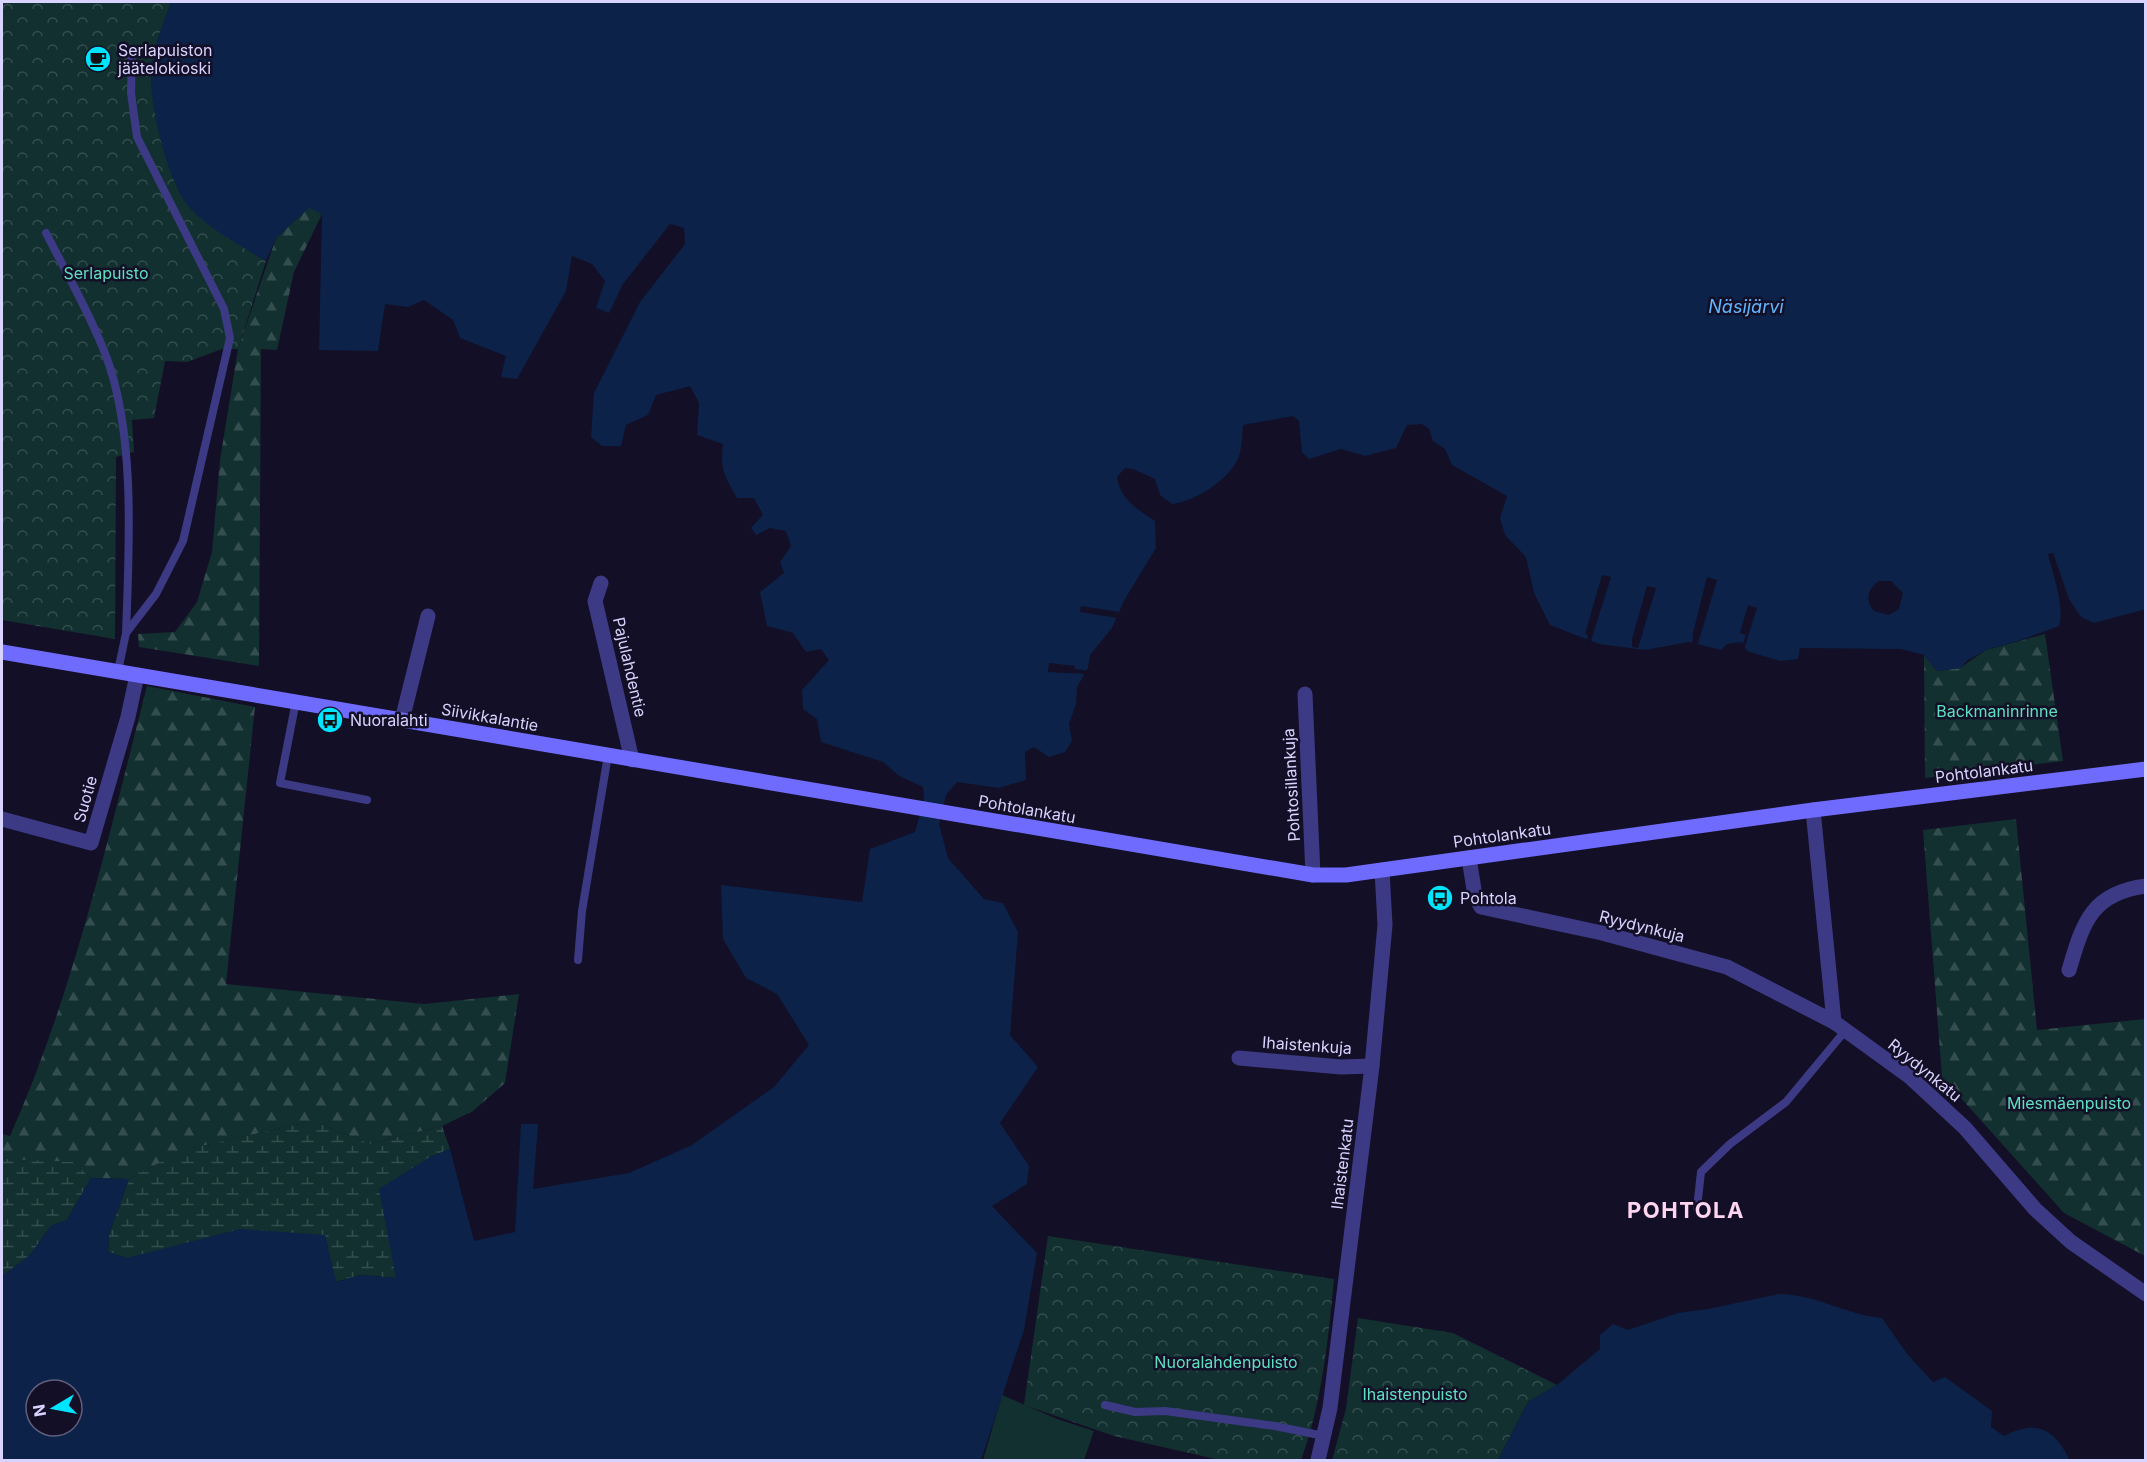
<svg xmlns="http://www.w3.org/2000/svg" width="2147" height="1462" font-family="Inter,sans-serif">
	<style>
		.green { fill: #12302f }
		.forest { fill: url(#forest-firs) }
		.wetland { fill: url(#wetland-marsh) }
		.park { fill: url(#park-crowns) }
		.water { fill: #0c2248; fill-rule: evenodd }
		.pier { fill: #130f26 }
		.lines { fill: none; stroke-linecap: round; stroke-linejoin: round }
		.service { stroke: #3d3a85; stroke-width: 8 }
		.minor { stroke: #3d3a85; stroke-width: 15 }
		.secondary { stroke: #6f6bff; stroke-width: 15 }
		.labels { text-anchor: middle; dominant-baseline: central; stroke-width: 5; stroke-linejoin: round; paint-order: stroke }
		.poi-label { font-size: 16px; fill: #d9d4ff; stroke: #130f26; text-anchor: start }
		.park-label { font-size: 16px; fill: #5fe0c0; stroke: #130f26 }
		.street-label { font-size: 16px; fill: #d9d4ff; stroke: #130f26 }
		.water-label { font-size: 18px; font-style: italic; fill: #62b6ff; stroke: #130f26 }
		.district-label { font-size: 22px; font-weight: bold; letter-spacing: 1.5px; fill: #ffd6f0; stroke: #130f26 }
	</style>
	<defs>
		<pattern id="forest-firs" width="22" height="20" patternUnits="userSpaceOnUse" patternTransform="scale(1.5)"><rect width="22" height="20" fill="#12302f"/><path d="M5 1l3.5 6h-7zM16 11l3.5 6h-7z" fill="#344d4e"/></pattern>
		<pattern id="wetland-marsh" width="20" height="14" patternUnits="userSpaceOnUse" patternTransform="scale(1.5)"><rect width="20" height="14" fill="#12302f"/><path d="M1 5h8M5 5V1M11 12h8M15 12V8" fill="none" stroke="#344d4e"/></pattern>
		<pattern id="park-crowns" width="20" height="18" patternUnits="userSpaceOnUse" patternTransform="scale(1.5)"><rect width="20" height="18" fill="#12302f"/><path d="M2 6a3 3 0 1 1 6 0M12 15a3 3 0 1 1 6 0" fill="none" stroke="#344d4e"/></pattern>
	</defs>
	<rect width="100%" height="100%" fill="#130f26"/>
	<!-- green -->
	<polygon class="green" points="1002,1395 1057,1419 1094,1431 1084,1460 983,1460"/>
	<!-- forest -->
	<g class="forest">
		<polygon points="309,207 322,214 294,272 277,350 261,349 259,666 139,647 138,634 175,632 197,602 212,552 220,460 238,349 276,238"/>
		<polygon points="2045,634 2063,761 1925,778 1924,655 1937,671 1960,668 1986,650"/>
		<path d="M147 686 255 707 226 984 424 1004 519 994 505 1083 473 1111 442 1126 370 1144 313 1121 184 1150 129 1179 91 1178 73 1162 2 1160V1134L10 1136C74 992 108 838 147 686Z"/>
		<polygon points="2016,819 2037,1030 2145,1019 2145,1256 2064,1213 1942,1077 1923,830"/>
	</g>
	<!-- wetland -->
	<g class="wetland">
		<polygon points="313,1121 370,1144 442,1126 450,1149 430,1157 396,1278 361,1275 335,1282 325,1235 174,1247 127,1258 108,1252 109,1234 129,1179 183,1150"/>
		<polygon points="7,1159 73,1162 91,1178 67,1220 51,1226 30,1255 4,1276 2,1276 2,1160"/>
	</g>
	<!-- park -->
	<g class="park">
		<polygon points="2,2 171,2 161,35 190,208 227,237 266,261 238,349 222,349 187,362 165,361 154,418 132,420 134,452 116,457 115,639 2,620"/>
		<path d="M1048 1236 1334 1279C1328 1341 1322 1402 1301 1460H1220L1114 1436 1024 1405Z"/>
		<polygon points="1358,1318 1453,1333 1557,1385 1528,1402 1498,1460 1332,1460 1346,1409"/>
	</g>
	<!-- water -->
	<g class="water">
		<path d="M171 2H2145L2146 609 2094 623 2081 617 2069 599 2053 553 2048 554C2053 574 2065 607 2059 626L2021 640 1986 650 1968 660 1960 668 1937 671 1924 655 1901 649 1800 648 1798 659 1780 661 1747 651 1741 642 1727 644 1721 650 1689 642 1645 650 1599 644 1550 625 1534 593 1526 557 1505 535 1500 518 1507 496 1452 465 1445 449 1433 441 1429 429 1422 424 1407 425 1396 448 1365 456 1341 449 1309 459 1302 452 1299 421 1293 416 1243 425C1242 434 1242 444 1240 453 1234 477 1195 502 1172 504L1160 495 1155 479 1133 469 1125 468 1117 477C1120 499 1137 509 1155 521L1156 548 1125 599 1112 628 1090 655 1088 668 1077 687 1076 704 1069 724 1072 741 1065 752 1049 757 1034 747 1025 752 1026 780 999 788 957 782 946 795 939 824 948 858 984 899 1003 903 1018 932 1010 1035 1038 1067 1000 1123 1029 1166 1027 1184 992 1206 1037 1253 1024 1330 981 1460H2V1276L30 1255 51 1226 67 1220 91 1178 129 1179 109 1234 108 1252 127 1258 240 1229 325 1235 336 1282 361 1275 396 1278 379 1189 430 1157 450 1149 474 1241 515 1232 521 1124H538L533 1189 629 1173 692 1145 774 1087 809 1045 777 994 746 978 723 939 721 885 862 902 870 849 915 832 924 800 923 787 899 776 883 762 821 742 817 719 803 709 802 690 829 660 821 649 806 652 793 633 767 626 760 592 784 573 780 562 791 546 786 531 770 528 756 535 751 528 763 515 754 498H737C724 475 720 470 723 444L697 435 699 403 690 386 656 395 648 415 626 425 621 446H602L591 437 594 393 640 302 685 244 684 228 670 224 623 284 609 313 596 308 605 281 592 264 572 256 566 291 517 379 501 377 506 356 460 338 453 320 424 300 408 307 385 304 378 351 319 350 322 214 309 208 276 238 266 261C241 246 210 230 190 208 166 181 146 94 152 59 156 40 165 19 171 2ZM1879 581H1891L1903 593 1899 609 1889 615 1874 611C1865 601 1867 589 1879 581ZM36 1390H72V1426H36Z"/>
		<path d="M1779 1294C1816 1294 1846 1315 1882 1318L1908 1355 1933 1382 1945 1377 1992 1411 1991 1427 2004 1436C2037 1419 2054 1429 2070 1460H1498L1528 1402 1557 1385 1600 1349V1335L1613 1324 1628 1330 1678 1313 1708 1309Z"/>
	</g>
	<!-- pier -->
	<g class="pier">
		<polygon points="1602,575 1611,577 1590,644 1586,643 1588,635 1585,634"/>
		<polygon points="1707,577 1717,580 1697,647 1692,646 1693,633"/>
		<polygon points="1647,586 1656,588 1638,648 1632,647 1632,639"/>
		<polygon points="1748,605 1757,608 1744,649 1741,648 1746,635 1740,633"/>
		<polygon points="1081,606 1119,612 1118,618 1080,612"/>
		<polygon points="1049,663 1075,666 1075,669 1089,671 1088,674 1048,672"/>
	</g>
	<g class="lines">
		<!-- service -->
		<g class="service">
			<path d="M46 233C67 274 90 314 106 356 136 435 129 549 126 633"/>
			<polyline points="118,671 126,633 156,594 183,541 230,338 224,309 137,137 131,93 132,52"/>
			<polyline points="296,701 280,783 367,800"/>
			<polyline points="578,960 582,911 608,755"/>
			<polyline points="1697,1208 1701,1172 1730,1144 1786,1102 1845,1031"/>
			<polyline points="1105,1405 1135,1412 1165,1411 1275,1426 1324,1436"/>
		</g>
		<!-- minor -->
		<g class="minor">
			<polyline points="601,583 595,601 632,760"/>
			<polyline points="1305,694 1313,875"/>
			<polyline points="402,720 428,616"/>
			<polyline points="1813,810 1834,1022 1910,1077 1965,1128 2035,1209 2071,1242 2146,1294"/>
			<polyline points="2,819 91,843 128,717 137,675"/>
			<polyline points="1469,858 1475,896 1481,907 1602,933 1727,967 1834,1022"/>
			<path d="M2069 970C2083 923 2091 893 2146 886"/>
			<polyline points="1239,1058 1341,1067 1372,1066"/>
			<polyline points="1318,1460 1330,1408 1372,1066 1385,925 1382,870"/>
		</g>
		<!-- secondary -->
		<polyline class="secondary" points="2,652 1313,875 1346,875 1813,810 2146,769"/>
	</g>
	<!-- icons -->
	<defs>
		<g id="cafe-disc" transform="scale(1.35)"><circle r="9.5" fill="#00e5ff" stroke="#130f26"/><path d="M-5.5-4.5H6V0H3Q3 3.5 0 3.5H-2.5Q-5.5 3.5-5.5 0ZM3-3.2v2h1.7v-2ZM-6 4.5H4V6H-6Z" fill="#111"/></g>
		<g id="bus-disc" transform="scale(1.35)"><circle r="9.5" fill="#00e5ff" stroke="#130f26"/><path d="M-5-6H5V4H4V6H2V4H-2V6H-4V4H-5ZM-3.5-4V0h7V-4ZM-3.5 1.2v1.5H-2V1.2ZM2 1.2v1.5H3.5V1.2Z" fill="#111"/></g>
	</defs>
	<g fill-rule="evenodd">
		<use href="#cafe-disc" x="98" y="59"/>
		<use href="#bus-disc" x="330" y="720"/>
		<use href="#bus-disc" x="1440" y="898"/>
	</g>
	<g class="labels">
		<!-- poi labels -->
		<g class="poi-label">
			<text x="118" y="50">Serlapuiston<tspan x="118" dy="18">jäätelokioski</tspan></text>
			<text x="350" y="720">Nuoralahti</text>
			<text x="1460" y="898">Pohtola</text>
		</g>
		<!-- park labels -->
		<g class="park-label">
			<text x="106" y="273">Serlapuisto</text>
			<text x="1997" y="711">Backmaninrinne</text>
			<text x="2069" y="1103">Miesmäenpuisto</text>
			<text x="1226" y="1362">Nuoralahdenpuisto</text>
			<text x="1415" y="1394">Ihaistenpuisto</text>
		</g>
		<!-- street labels -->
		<g class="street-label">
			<text transform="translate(630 667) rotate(77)">Pajulahdentie</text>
			<text transform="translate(490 717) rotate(10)">Siivikkalantie</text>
			<text transform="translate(1984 771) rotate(-7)">Pohtolankatu</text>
			<text transform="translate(1291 785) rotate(-93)">Pohtosillankuja</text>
			<text transform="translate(85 799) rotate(-74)">Suotie</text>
			<text transform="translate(1027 809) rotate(10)">Pohtolankatu</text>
			<text transform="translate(1502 835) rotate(-8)">Pohtolankatu</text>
			<text transform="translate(1642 926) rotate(14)">Ryydynkuja</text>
			<text transform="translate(1307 1045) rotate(4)">Ihaistenkuja</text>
			<text transform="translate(1925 1070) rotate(39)">Ryydynkatu</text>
			<text transform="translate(1342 1164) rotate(-83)">Ihaistenkatu</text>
		</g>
		<!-- water labels -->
		<g class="water-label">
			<text x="1746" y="306">Näsijärvi</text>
		</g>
		<!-- district labels -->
		<g class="district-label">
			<text x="1686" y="1210">POHTOLA</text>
		</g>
	</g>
	<!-- border -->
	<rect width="2147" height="1462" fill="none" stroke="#d9d4ff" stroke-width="6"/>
	<!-- north arrow -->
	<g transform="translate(54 1408) rotate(260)"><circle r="28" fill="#130f26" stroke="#625e7d" stroke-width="1.5"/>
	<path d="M0-4.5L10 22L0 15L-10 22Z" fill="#00e5ff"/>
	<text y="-9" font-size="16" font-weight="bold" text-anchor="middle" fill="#d9d4ff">N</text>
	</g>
</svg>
